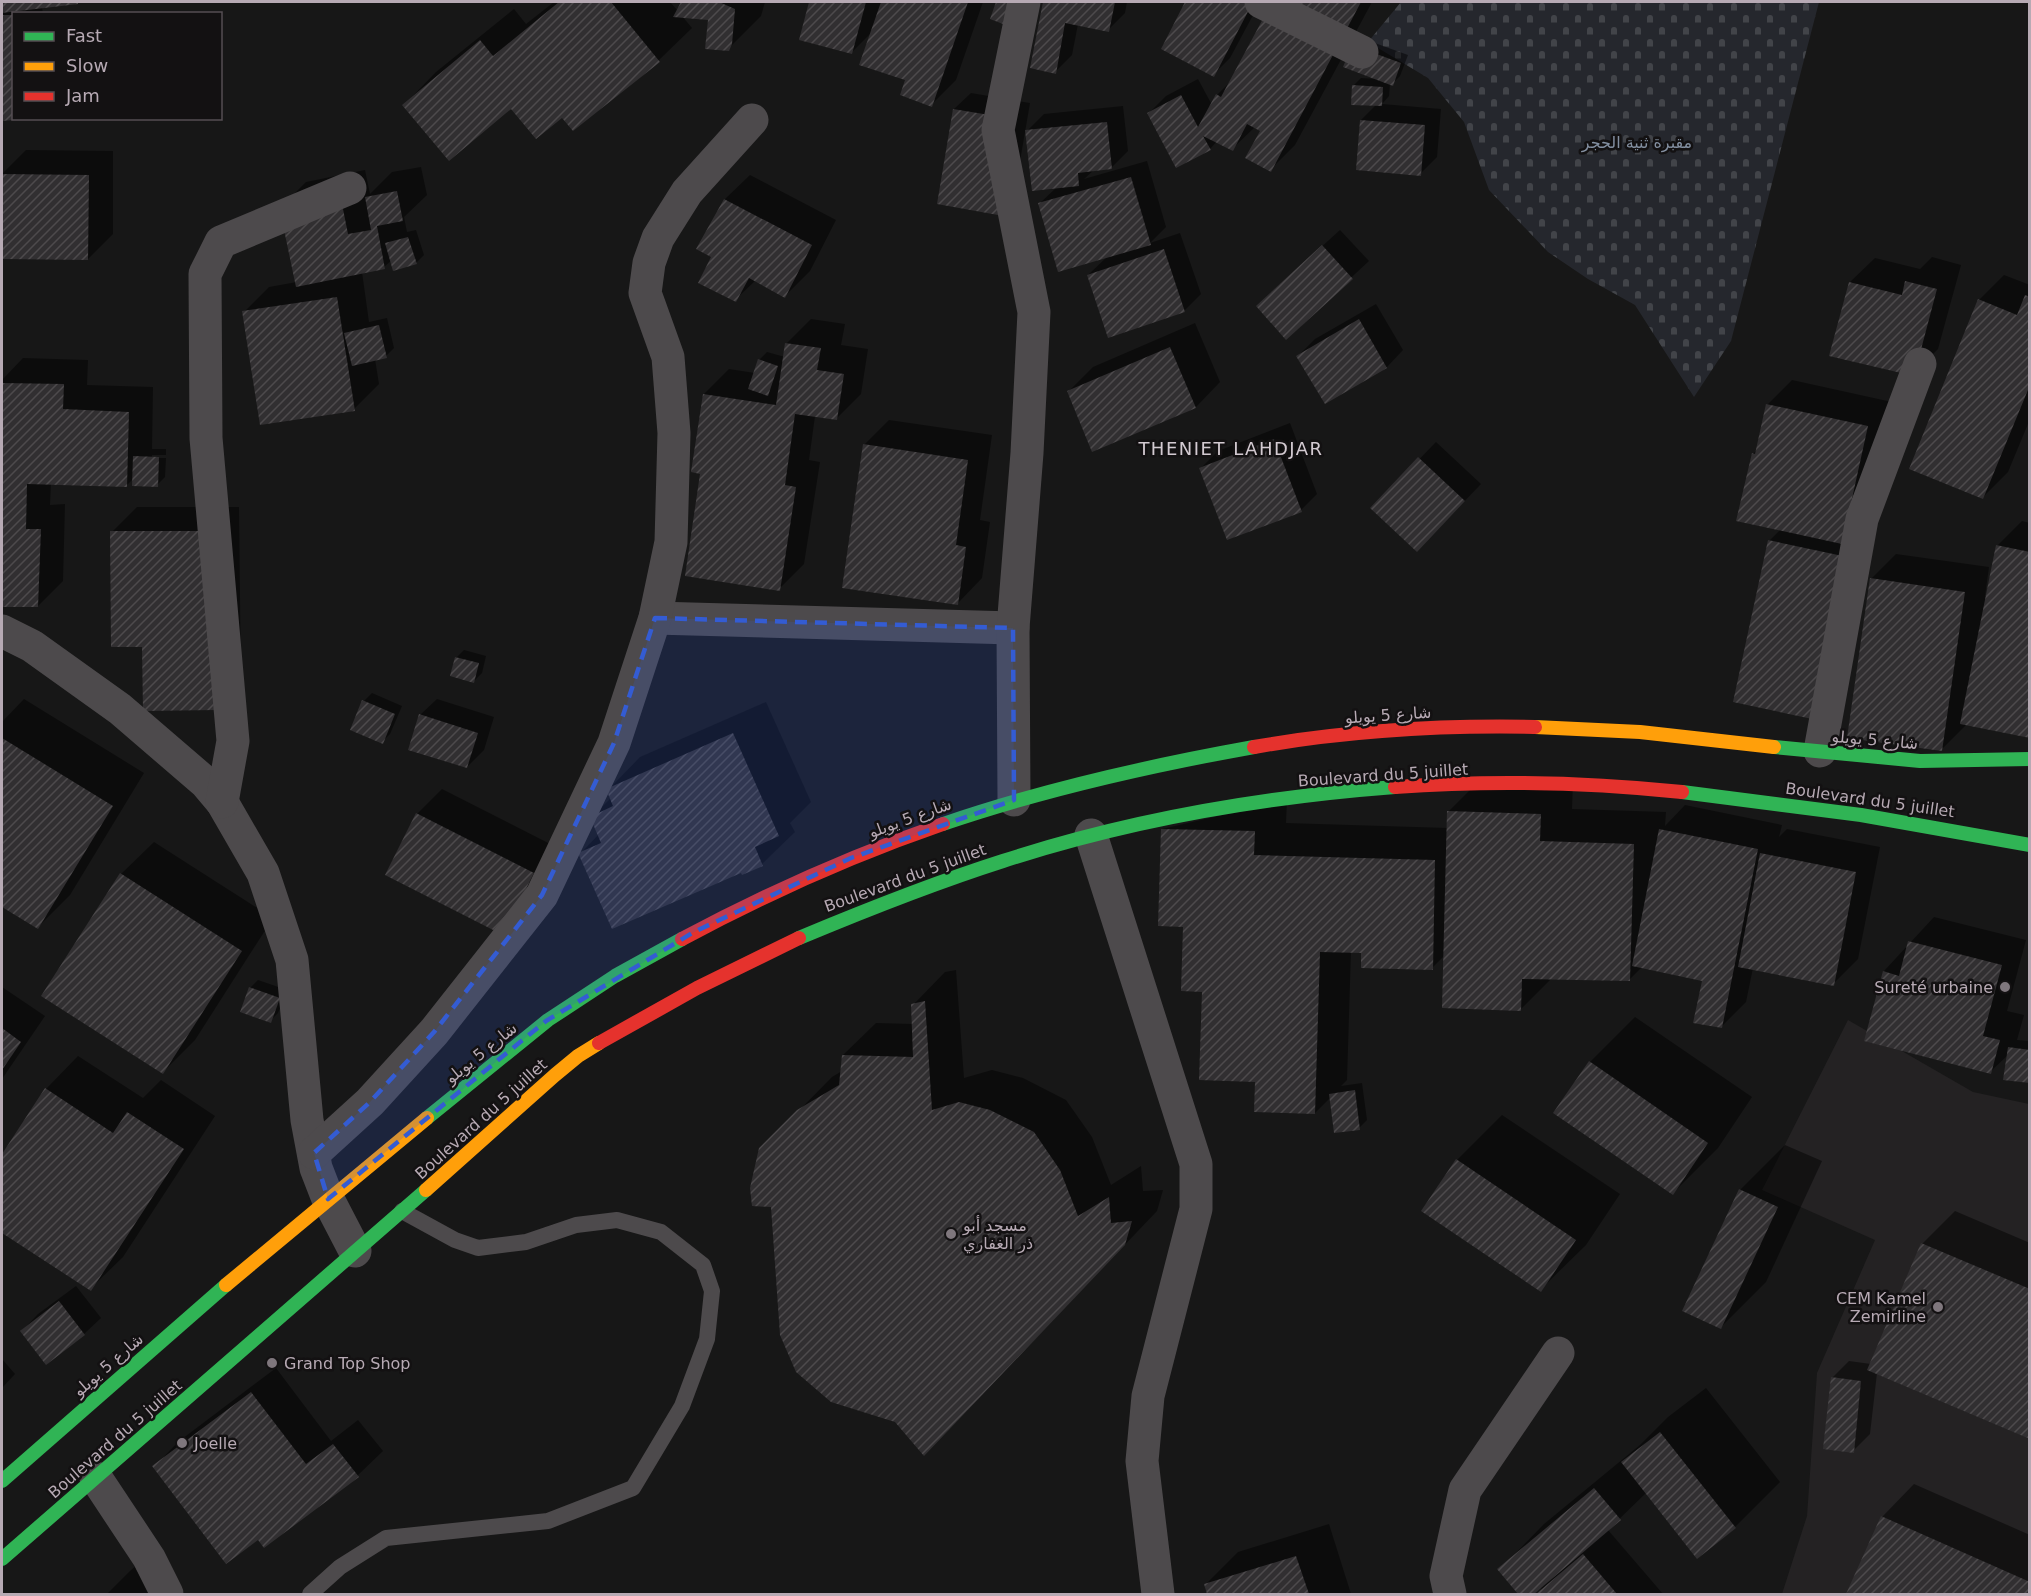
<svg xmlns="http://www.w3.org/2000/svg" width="2031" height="1596" font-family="'DejaVu Sans','Noto Sans Arabic',sans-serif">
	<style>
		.built { fill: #242223 }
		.cemetery { fill: url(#cemetery-stones) }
		.shadow { fill: #0007 }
		.building { fill: url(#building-hatch) }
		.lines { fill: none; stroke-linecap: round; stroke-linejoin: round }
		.lane { stroke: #4d4a4c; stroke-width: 16 }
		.street { stroke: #4d4a4c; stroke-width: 33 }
		.fast { stroke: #30b455; stroke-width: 14 }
		.slow { stroke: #ff9f0a; stroke-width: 14 }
		.jam { stroke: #e5322d; stroke-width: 14 }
		.marked { fill: #345cd3; fill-opacity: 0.2; stroke: #345cd3; stroke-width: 4.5; stroke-dasharray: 12 8; stroke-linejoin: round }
		.poi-dot { fill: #7f777d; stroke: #131112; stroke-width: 2 }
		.labels { text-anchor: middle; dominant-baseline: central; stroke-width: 5; stroke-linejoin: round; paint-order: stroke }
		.park-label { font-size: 16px; fill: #838fa0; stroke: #131112 }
		.street-label { font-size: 16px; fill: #b7aab4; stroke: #131112 }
		.poi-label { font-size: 16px; fill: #b7aab4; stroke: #131112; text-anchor: start }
		.neighbourhood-label { font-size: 18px; letter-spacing: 1.5px; fill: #d3cad1; stroke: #131112 }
	</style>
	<defs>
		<pattern id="cemetery-stones" width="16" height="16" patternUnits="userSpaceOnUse" patternTransform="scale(1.5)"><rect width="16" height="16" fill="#25272d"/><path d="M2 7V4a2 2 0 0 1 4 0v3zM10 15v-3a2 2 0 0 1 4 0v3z" fill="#424449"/></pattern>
		<pattern id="building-hatch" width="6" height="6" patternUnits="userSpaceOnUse" patternTransform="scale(1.5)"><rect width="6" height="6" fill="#312f31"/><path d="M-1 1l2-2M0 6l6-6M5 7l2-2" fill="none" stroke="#4d4a4c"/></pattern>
	</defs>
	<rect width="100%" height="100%" fill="#171717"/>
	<!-- built -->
	<polygon class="built" points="1848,1020 1973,1092 2029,1104 2029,1594 1782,1594 1807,1516 1817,1373 1875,1240 1762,1190"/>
	<!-- cemetery -->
	<polygon class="cemetery" points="1401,2 1819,2 1731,341 1694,397 1635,305 1588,279 1548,252 1489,190 1464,122 1428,78 1368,42"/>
	<!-- shadow -->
	<g class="shadow">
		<polygon points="2,2 79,2 42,7 43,14 14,14 14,118 23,118 2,120"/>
		<polygon points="554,2 670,2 678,11 682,2 765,2 761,16 728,49 709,18 682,16 692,28 659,60 573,129 562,116 511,107 404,105 436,72 514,9 526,24"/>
		<polygon points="811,2 983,2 956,80 931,105 906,79 872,32 852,52 801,39"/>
		<polygon points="1044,2 1127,2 1125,13 1108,30 1078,24 1072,55 1055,72 1032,67"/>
		<polygon points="1187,2 1260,2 1230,58 1213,75 1163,49"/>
		<polygon points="1274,2 1372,2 1295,145 1270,170 1262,131 1255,127 1232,149 1217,141 1210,149 1149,113 1166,96 1198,79 1212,105 1217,95 1233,79"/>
		<polygon points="1361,38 1408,55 1400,76 1392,84 1390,83 1389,96 1382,104 1441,109 1437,157 1420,174 1361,120 1377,104 1353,86 1361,78 1377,79"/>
		<polygon points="971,93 1030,103 1014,196 954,109"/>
		<polygon points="1123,106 1128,151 1111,168 1094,170 1084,179 1147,161 1166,227 1150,243 1180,233 1201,294 1184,311 1088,275 1108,256 1039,204 1057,187 1027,131 1044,114"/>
		<polygon points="26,150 113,151 113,234 88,259 2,258 2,174"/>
		<polygon points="421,167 427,195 404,217 407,232 416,230 424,255 416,263 392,260 384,267 362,272 369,322 387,318 394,348 386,356 375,359 379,384 354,409 244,312 269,287 297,282 281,207 306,182 365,170 370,194 392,172"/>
		<polygon points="750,175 836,220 810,271 785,296 756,280 735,300 713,257 699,248 725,199"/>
		<polygon points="1340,230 1369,261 1286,338 1274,290"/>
		<polygon points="1932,257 1961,265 1938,349 1913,374 1850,282 1875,258 1920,269"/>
		<polygon points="2004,275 2030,285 2030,419 2008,472 1983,497 1979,300"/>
		<polygon points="1376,304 1403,350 1387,367 1325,402 1298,356 1315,339"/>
		<polygon points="811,319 845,324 841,345 868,349 861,394 836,419 815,416 809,460 820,462 804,564 779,589 702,473 704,394 729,369 755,373 759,360 767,352 785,357 787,343"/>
		<polygon points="1195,323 1220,382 1196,407 1093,450 1068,392 1093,367"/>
		<polygon points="23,358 88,360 87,385 153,387 152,449 166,449 166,455 152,455 152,458 166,458 165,477 157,485 134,478 127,485 51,483 50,505 65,504 63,581 38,606 2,605 2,380"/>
		<polygon points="1792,380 1892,402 1842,694 1769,541 1781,529 1753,454 1757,450 1767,405"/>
		<polygon points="889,420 992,435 980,520 990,522 982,578 958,603 864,445"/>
		<polygon points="1290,423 1317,494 1301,510 1201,468 1218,451"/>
		<polygon points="1436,442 1481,484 1433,534 1372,508"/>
		<polygon points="137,507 239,507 241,684 112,532"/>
		<polygon points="2022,521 2030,523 2030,737 1967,724 1941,750 1871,579 1896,554 1989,567 1985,596 1987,596 1997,546"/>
		<polygon points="464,650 486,656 482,673 474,681 456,658"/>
		<polygon points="372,693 402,706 390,734 382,742 364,701"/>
		<polygon points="24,699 144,773 70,895 38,927 2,905 2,722"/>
		<polygon points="437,699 494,717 484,750 467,767 420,715"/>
		<polygon points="766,702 811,802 790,823 795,832 762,864 580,854 599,834 592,817 611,798 608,790 640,757"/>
		<polygon points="1481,779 1573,782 1572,809 1666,812 1665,826 1685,805 1782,825 1779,837 1787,829 1880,847 1858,959 1833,984 1753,968 1746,1002 1721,1027 1704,980 1642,967 1630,979 1552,978 1521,1009 1444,956 1432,968 1362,952 1351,951 1347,1080 1341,1086 1362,1083 1367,1120 1359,1128 1331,1097 1315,1113 1257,1080 1203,991 1184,925 1162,829 1287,800 1286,823 1448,828 1448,812"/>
		<polygon points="442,789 558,848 528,909 417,814"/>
		<polygon points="154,842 273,918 195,1040 163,1072 43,996 121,874"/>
		<polygon points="1934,917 2026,940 2007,1011 2024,1015 2017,1040 2030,1041 2030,1082 2008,1055 1990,1072 1884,971"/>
		<polygon points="956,970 964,1078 992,1070 1023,1078 1066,1100 1092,1137 1111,1185 1141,1166 1143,1191 1163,1190 1157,1211 956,1422 772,1205 761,1149 832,1077 842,1071 843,1055 876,1023 913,1024 913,1005 945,972"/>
		<polygon points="258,980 287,990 278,1013 270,1021 250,988"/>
		<polygon points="2,987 45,1016 2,1079"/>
		<polygon points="1635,1017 1752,1097 1718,1148 1673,1193 1590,1062"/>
		<polygon points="78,1056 143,1098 161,1080 215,1116 123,1257 90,1289 2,1231 2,1157 46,1089"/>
		<polygon points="1502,1115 1620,1194 1586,1245 1540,1290 1423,1210 1457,1160"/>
		<polygon points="1785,1145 1822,1161 1766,1282 1720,1328 1740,1190"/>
		<polygon points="1955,1211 2030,1243 2030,1437 1877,1373 1870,1434 1853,1451 1832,1378 1849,1361 1871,1364 1922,1244"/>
		<polygon points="76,1286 101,1318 84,1334 22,1331 38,1314"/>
		<polygon points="2,1359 15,1374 2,1388"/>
		<polygon points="276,1368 331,1441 358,1420 383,1451 358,1475 258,1538 154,1467 178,1442"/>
		<polygon points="1706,1388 1780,1482 1735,1527 1647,1492 1608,1530 1663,1594 1536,1594 1542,1589 1540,1587 1531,1594 1520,1594 1499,1570 1544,1524 1640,1445 1668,1417"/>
		<polygon points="1914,1484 2030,1535 2030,1594 1847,1594 1882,1517"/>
		<polygon points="1329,1524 1351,1594 1208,1594 1205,1585 1238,1552"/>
		<polygon points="148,1555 185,1594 107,1594 130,1571"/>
	</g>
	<!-- building -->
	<g class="building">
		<polygon points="2,2 78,2 78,4 2,13"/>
		<polygon points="559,2 611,2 660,62 573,131 562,118 536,139 511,109 449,161 402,105 480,40 493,56"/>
		<polygon points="681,2 719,2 735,9 732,44 729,51 705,49 708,20 673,17"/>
		<polygon points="809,2 866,2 852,54 799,40"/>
		<polygon points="881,2 968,2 932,107 900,95 905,80 859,65"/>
		<polygon points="996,2 1026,2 1016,29 990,19"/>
		<polygon points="1043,2 1115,2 1109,32 1065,23 1056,74 1030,68"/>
		<polygon points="1185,2 1247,2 1252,4 1214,77 1161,49"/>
		<polygon points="1272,2 1361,2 1271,172 1245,158 1260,131 1247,124 1233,151 1203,136 1211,150 1176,168 1147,113 1181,95 1198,127 1216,94 1221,97"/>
		<polygon points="2,15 14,15 14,120 2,121"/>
		<polygon points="1352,45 1401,63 1393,86 1343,67"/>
		<polygon points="1352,85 1383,87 1382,106 1351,105"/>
		<polygon points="953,109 1014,119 998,215 937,204"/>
		<polygon points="1360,120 1425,125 1421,176 1356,170"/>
		<polygon points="1107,122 1112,169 1078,173 1079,186 1032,191 1025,130"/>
		<polygon points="2,174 89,175 88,260 2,259"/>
		<polygon points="1131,177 1151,245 1058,272 1038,203"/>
		<polygon points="397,191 403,221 377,226 385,269 296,287 279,206 340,194 348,234 371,230 365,197"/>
		<polygon points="724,199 812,245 785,298 749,278 736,302 698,283 711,257 696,249"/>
		<polygon points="408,237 417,264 393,271 385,243"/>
		<polygon points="1322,245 1353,279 1286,340 1256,306"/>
		<polygon points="1164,249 1185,312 1108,338 1087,275"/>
		<polygon points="1905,281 1937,289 1914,376 1829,356 1849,282 1902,295"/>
		<polygon points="2025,295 2030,297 2030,385 1983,499 1909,469 1978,299 2017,315"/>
		<polygon points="337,297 355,411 260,425 242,311"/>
		<polygon points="1359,319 1387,368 1325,404 1296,356"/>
		<polygon points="379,325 387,358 352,366 344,333"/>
		<polygon points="785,343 821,348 817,370 844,374 837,420 795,414 785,485 796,487 780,591 685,576 700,474 691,472 703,394 776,405"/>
		<polygon points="1170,347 1196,408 1092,452 1067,391"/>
		<polygon points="758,359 778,366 768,396 748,389"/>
		<polygon points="2,383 64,384 63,409 129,412 127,487 27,484 26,529 41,529 38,607 2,607"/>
		<polygon points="1766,404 1868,426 1842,544 1736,521 1752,453 1755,454"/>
		<polygon points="1274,439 1302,512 1227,540 1199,468"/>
		<polygon points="863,444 968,460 956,545 966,547 958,605 842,588"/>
		<polygon points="133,456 159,457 158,487 132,486"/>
		<polygon points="1418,457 1465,501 1417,552 1370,508"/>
		<polygon points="110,531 215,531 217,710 143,711 142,647 111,647"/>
		<polygon points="1768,540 1852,558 1817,720 1733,702"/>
		<polygon points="1996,545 2030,552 2030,738 1960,724"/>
		<polygon points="1870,578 1965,592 1942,751 1847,738"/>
		<polygon points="455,657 479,663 474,683 450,676"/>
		<polygon points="362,700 395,714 383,744 350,730"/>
		<polygon points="419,714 478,733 467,768 408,750"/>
		<polygon points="733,733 779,836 755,847 763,866 742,875 741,873 612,929 578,853 601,843 590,817 613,806 606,789"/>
		<polygon points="2,738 113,806 38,929 2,907"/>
		<polygon points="1447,811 1541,814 1540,841 1634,844 1630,981 1522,979 1521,1011 1442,1008"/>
		<polygon points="416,813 534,873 503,935 385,875"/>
		<polygon points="1161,829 1255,831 1254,855 1435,860 1433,970 1361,968 1361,953 1320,952 1315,1114 1254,1112 1255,1082 1199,1080 1202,992 1181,991 1183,927 1158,926"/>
		<polygon points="1659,829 1758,849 1722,1028 1693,1023 1702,981 1632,966"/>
		<polygon points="1760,853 1856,872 1834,986 1738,967"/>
		<polygon points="120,873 242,951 163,1074 41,996"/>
		<polygon points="1908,941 2002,965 1983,1036 2000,1040 1991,1074 1864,1041 1883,971 1899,976"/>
		<polygon points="249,987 280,998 271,1023 240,1012"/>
		<polygon points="925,1001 932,1110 959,1102 990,1110 1034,1132 1060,1170 1078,1216 1109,1197 1111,1223 1132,1221 1125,1245 924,1456 895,1422 831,1402 796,1372 780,1335 771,1207 752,1206 750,1188 759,1148 797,1110 839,1085 842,1055 913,1057 911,1004"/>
		<polygon points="2,1028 21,1042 2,1070"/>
		<polygon points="2008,1047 2030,1050 2030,1083 2003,1080"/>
		<polygon points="1589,1061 1708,1143 1673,1195 1553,1113"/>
		<polygon points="45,1088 113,1133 127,1112 184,1149 91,1291 2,1233 2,1154"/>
		<polygon points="1355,1090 1360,1130 1334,1133 1329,1094"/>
		<polygon points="1456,1159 1576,1240 1541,1292 1421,1211"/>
		<polygon points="1739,1189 1778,1207 1721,1329 1682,1311"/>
		<polygon points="1921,1243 2030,1289 2030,1439 1867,1370"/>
		<polygon points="59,1301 85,1335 46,1365 20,1331"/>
		<polygon points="1831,1377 1861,1381 1854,1453 1823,1449"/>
		<polygon points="251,1392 306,1464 333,1444 359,1477 264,1548 258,1540 226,1564 152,1466"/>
		<polygon points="1660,1432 1736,1528 1697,1559 1621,1462"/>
		<polygon points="1594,1488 1621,1520 1534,1594 1518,1594 1497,1569"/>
		<polygon points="1881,1516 2030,1582 2030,1594 1846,1594"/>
		<polygon points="1583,1554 1617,1594 1536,1594"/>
		<polygon points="1296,1556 1309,1594 1207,1594 1204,1584"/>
	</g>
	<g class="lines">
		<!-- lane -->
		<polyline class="lane" points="310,1594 340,1567 386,1538 548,1521 633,1488 682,1406 707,1339 712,1291 703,1265 661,1232 617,1220 576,1225 526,1242 478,1248 455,1240 402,1211"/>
		<!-- street -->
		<g class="street">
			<polyline points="1261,2 1362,52"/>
			<polyline points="655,618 1013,628"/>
			<polyline points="2,631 32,646 120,709 206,783 222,802 263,873 292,960 307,1120 316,1168 328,1199 355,1251"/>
			<polyline points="1820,751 1862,519 1920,364"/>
			<polyline points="1014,800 1013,628 1027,453 1034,312 998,130 1024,2"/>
			<polyline points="222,802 233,741 206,438 205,274 221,242 350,188"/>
			<polyline points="1091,835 1196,1164 1196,1209 1148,1396 1142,1461 1158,1594"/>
			<polyline points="314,1153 370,1102 434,1032 542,895 614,743 655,618 671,542 674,433 668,357 645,293 649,263 658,238 687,192 752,120"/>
			<polyline points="96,1478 149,1558 167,1594"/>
			<polyline points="1450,1594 1446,1576 1465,1490 1558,1353"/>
		</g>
		<!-- fast -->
		<g class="fast">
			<polyline points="1774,747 1920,761 2030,759"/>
			<polyline points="1682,792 1861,815 2030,845"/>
			<path d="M943 824C1045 789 1148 766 1254 747"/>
			<path d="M799 938C866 910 934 883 1003 861 1129 820 1263 797 1395 787"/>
			<polyline points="427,1118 548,1020 615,976 682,939"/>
			<polyline points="2,1481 226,1285"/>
			<polyline points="2,1559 426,1190"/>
		</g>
		<!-- slow -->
		<g class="slow">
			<polyline points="1535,727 1640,732 1774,747"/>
			<polyline points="426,1190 555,1075 578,1056 599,1043"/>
			<polyline points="226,1285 427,1118"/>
		</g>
		<!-- jam -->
		<g class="jam">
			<path d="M1254 747C1346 731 1442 725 1535 727"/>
			<path d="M1395 787C1491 780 1586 782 1682 792"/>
			<path d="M682 939C766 894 853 855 943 824"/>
			<polyline points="599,1043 697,988 799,938"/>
		</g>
	</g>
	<!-- marked area -->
	<path class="marked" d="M655 618 1013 628 1014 800 851 858 694 932 546 1021 328 1199 314 1153 370 1102 434 1032 542 895 614 743Z"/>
	<!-- markers -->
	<g class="poi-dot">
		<circle cx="2005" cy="987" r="6"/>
		<circle cx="951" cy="1234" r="6"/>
		<circle cx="1938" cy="1307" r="6"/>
		<circle cx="272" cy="1363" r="6"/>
		<circle cx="182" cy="1443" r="6"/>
	</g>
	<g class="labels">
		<!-- park labels -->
		<g class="park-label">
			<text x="1637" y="142">مقبرة ثنية الحجر</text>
		</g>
		<!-- street labels -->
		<g class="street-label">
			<text transform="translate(1388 715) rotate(-4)">شارع 5 يويلو</text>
			<text transform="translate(1875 740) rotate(5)">شارع 5 يويلو</text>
			<text transform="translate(1383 775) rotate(-4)">Boulevard du 5 juillet</text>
			<text transform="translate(1870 800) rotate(8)">Boulevard du 5 juillet</text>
			<text transform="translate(910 818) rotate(-20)">شارع 5 يويلو</text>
			<text transform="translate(905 878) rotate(-20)">Boulevard du 5 juillet</text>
			<text transform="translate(481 1053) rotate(-39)">شارع 5 يويلو</text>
			<text transform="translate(481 1119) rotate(-42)">Boulevard du 5 juillet</text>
			<text transform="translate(108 1365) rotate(-41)">شارع 5 يويلو</text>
			<text transform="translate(115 1439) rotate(-41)">Boulevard du 5 juillet</text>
		</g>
		<!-- poi labels -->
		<g class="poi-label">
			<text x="1993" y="987" text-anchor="end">Sureté urbaine</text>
			<text x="963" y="1225">مسجد أبو<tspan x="963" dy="18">ذر الغفاري</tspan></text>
			<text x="1926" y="1298" text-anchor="end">CEM Kamel<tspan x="1926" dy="18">Zemirline</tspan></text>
			<text x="284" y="1363">Grand Top Shop</text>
			<text x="194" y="1443">Joelle</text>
		</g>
		<!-- neighbourhood labels -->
		<g class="neighbourhood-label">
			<text x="1231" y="448">THENIET LAHDJAR</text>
		</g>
	</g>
	<!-- border -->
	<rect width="2031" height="1596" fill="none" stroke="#b7aab4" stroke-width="6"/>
	<!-- legend -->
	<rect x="12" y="12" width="210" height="108" fill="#131112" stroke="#554e53" stroke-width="1.5"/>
	<rect x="24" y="32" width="30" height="9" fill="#30b455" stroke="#554e53" stroke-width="1.5"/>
	<text x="66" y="42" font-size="18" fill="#b7aab4">Fast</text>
	<rect x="24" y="62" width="30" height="9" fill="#ff9f0a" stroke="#554e53" stroke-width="1.5"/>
	<text x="66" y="72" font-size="18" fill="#b7aab4">Slow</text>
	<rect x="24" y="92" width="30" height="9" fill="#e5322d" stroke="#554e53" stroke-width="1.5"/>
	<text x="66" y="102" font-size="18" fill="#b7aab4">Jam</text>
</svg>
